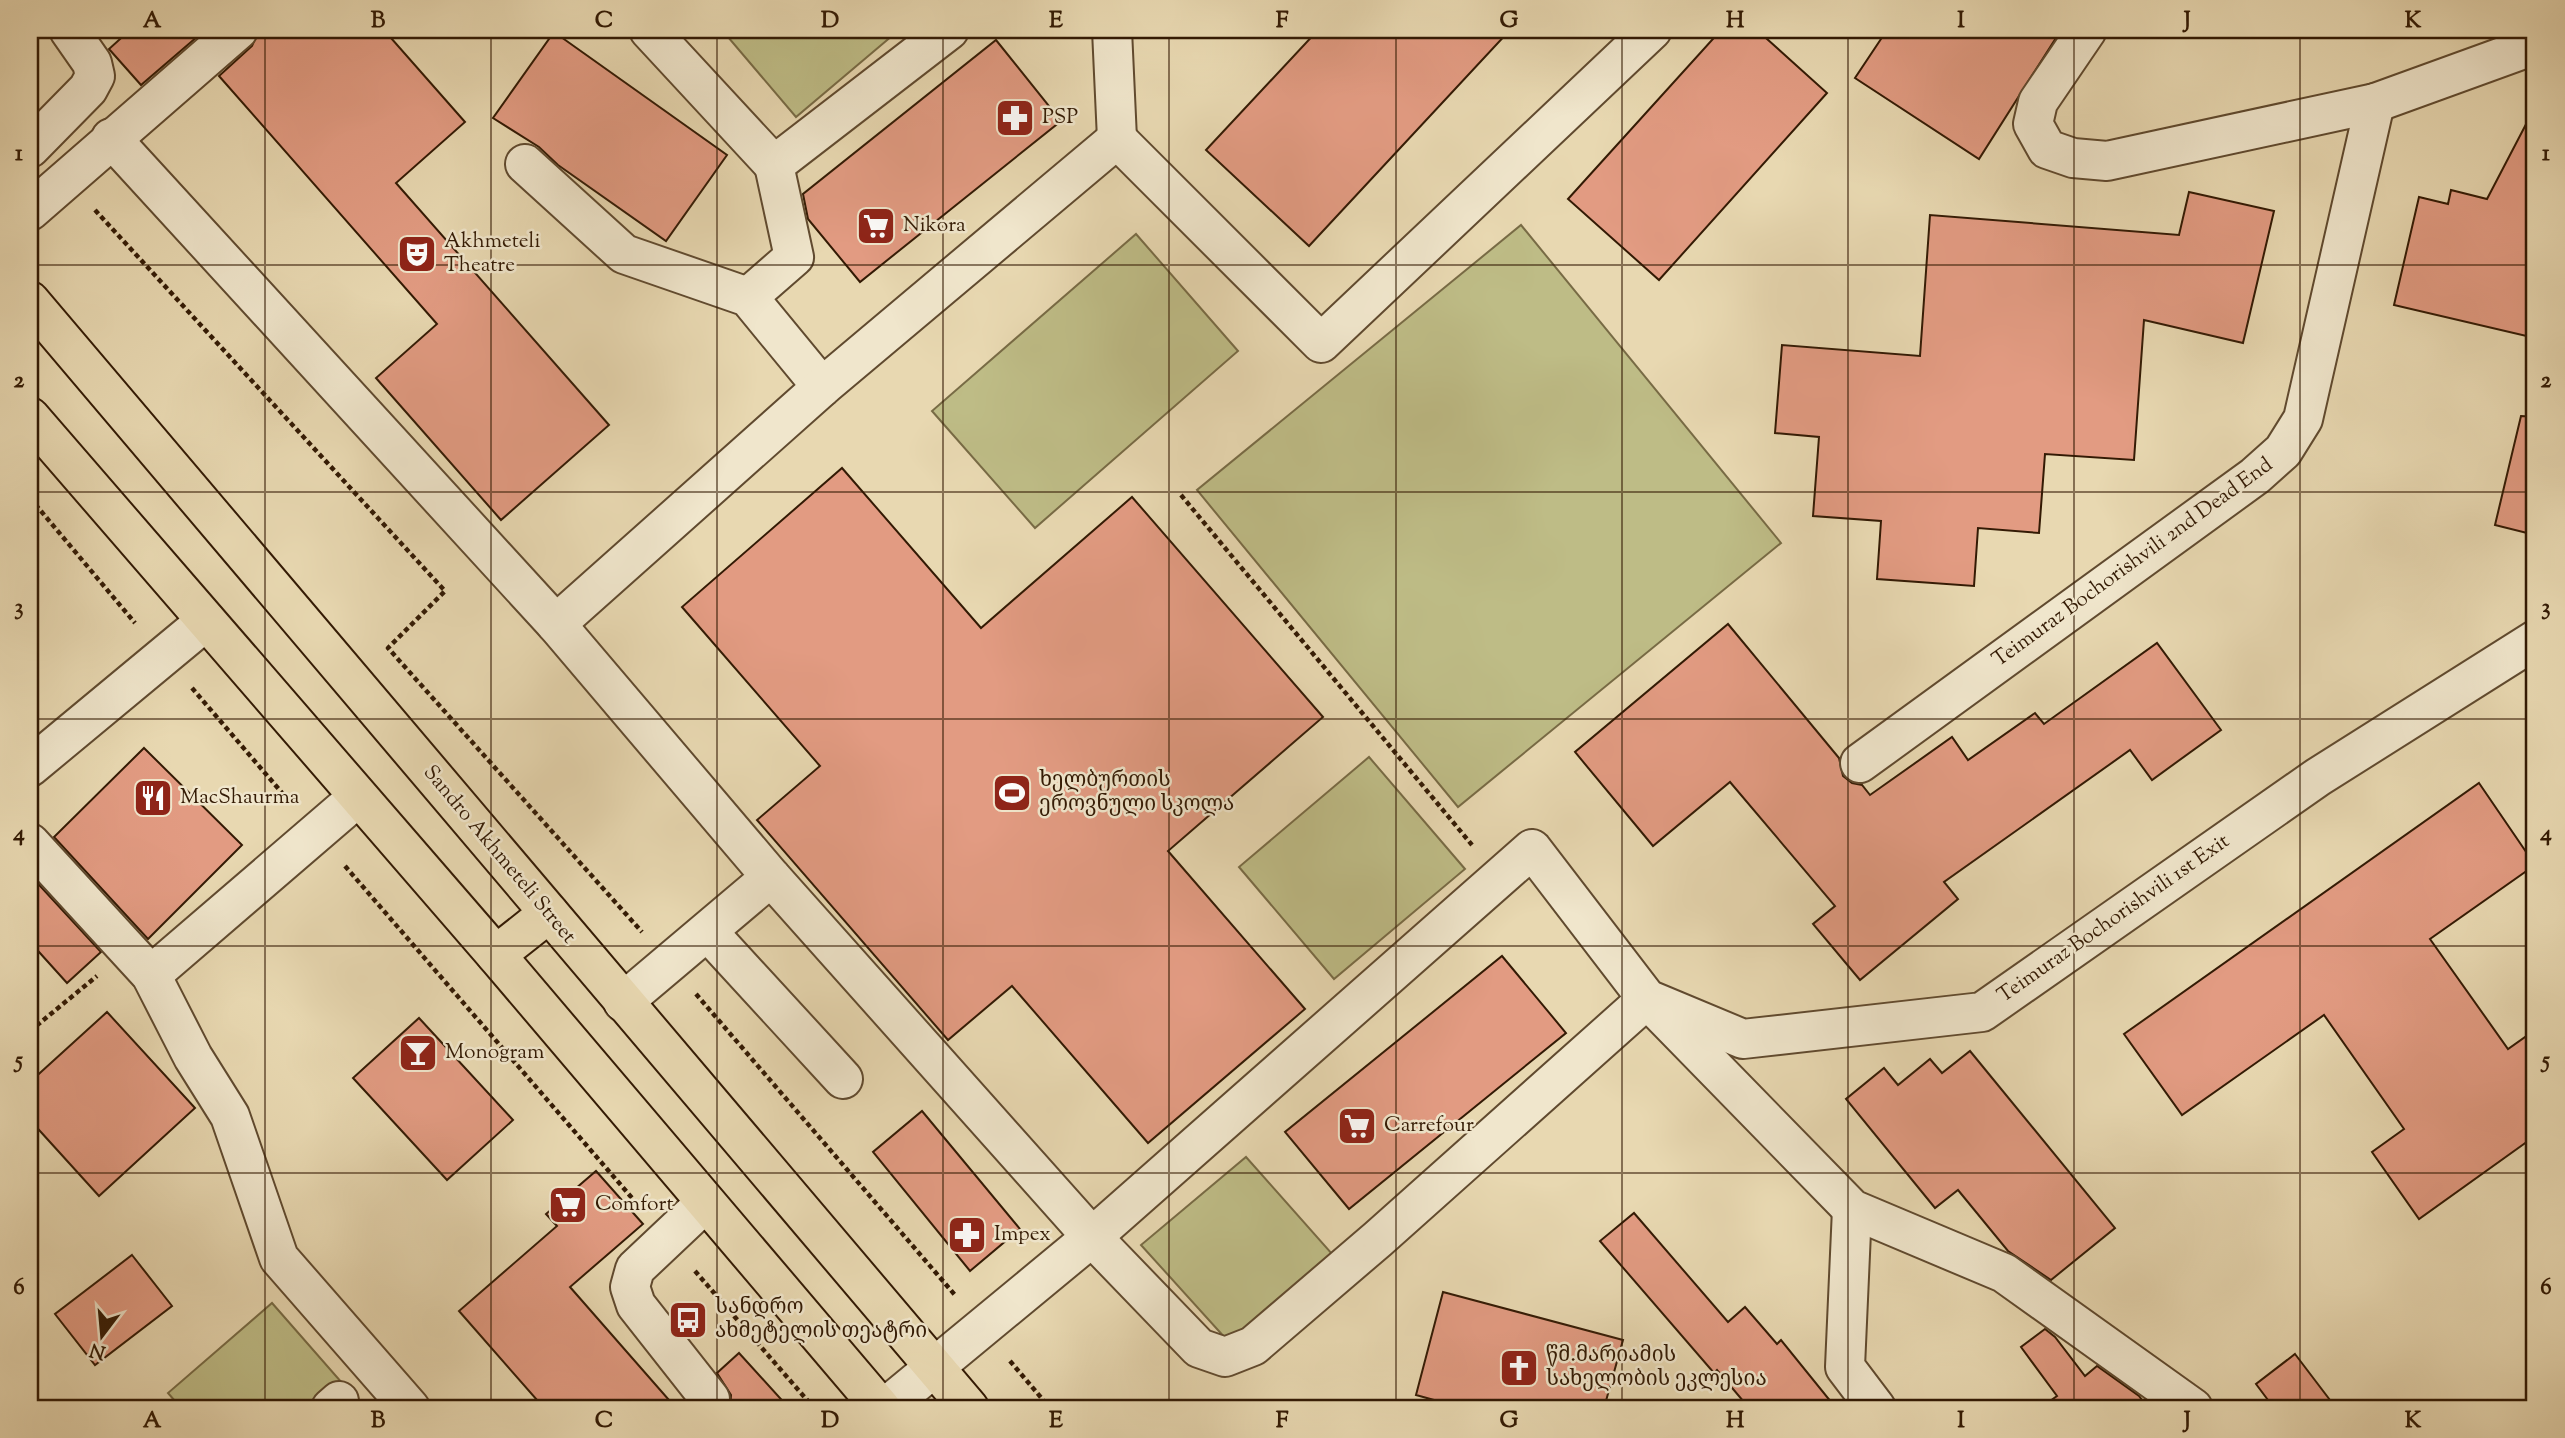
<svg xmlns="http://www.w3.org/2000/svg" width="2565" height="1438" font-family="'Sorts Mill Goudy','Noto Serif Georgian',serif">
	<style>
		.green { fill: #bebc86; stroke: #786b45; stroke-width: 2 }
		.building { fill: #e29b82; stroke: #331a04; stroke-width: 2 }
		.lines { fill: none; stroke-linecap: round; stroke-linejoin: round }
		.minor-casing { stroke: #604a2f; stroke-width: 42 }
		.major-casing { stroke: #331a04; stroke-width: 42 }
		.path { stroke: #331a04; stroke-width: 4.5; stroke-dasharray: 5 3.5; stroke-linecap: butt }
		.minor { stroke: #f0e6cc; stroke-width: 38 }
		.major { stroke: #e8d8b1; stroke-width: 38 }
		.grid { fill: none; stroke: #331a04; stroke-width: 2; stroke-opacity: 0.55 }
		.labels { text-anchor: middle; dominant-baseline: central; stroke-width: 5; stroke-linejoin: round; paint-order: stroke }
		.poi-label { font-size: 21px; fill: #331a04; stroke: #f0e6cc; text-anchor: start }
		.street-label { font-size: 21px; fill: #331a04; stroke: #f0e6cc }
		.neatline { fill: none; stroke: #331a04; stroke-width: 2.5 }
		.grid-label { font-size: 23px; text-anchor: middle; font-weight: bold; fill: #331a04 }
	</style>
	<rect width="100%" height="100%" fill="#e8d8b1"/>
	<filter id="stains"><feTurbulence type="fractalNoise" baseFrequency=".00286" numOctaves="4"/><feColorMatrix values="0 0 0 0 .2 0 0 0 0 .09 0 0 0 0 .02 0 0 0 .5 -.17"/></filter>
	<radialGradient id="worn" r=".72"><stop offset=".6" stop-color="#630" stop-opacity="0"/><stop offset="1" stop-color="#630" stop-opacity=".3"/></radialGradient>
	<!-- green -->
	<g class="green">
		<polygon points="722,30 899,30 796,117"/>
		<polygon points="1521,225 1781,543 1458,807 1197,490"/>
		<polygon points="1136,234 1238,351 1035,528 932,411"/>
		<polygon points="1369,757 1465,869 1334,979 1239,867"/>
		<polygon points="1246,1157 1348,1272 1246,1361 1141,1245"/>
		<polygon points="272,1303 364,1408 181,1408 168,1393"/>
	</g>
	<!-- building -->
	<g class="building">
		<polygon points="130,30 205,30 141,85 109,49"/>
		<polygon points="259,30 384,30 465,122 396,183 609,425 501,520 376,378 437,324 219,76 252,46"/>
		<polygon points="1318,30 1510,30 1309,246 1206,150"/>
		<polygon points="1721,30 1757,30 1827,93 1659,280 1568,199"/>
		<polygon points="1887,30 2061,30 1979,159 1855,78"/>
		<polygon points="554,32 727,155 666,241 558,165 539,147 493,118"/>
		<polygon points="996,40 1061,121 860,282 808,219 803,194"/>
		<polygon points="2535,107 2535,338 2394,305 2419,197 2448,204 2451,190 2487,199"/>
		<polygon points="2189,192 2274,211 2243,343 2144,320 2134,460 2045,454 2039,533 1978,528 1974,586 1877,579 1881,521 1813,516 1819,437 1775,433 1782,345 1920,356 1930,215 2179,235"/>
		<polygon points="2521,416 2535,417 2535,535 2495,525"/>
		<polygon points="842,468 981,628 1132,497 1323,717 1168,851 1305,1009 1148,1143 1012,986 948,1040 757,820 820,766 682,607"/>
		<polygon points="1728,624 1839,758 1843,776 1852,783 1862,785 1870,795 1952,737 1968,760 2035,713 2044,724 2157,643 2221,730 2152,780 2130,750 1944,882 1958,899 1860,980 1813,924 1835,906 1730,782 1653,846 1575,752"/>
		<polygon points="144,748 242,845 148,939 54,837"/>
		<polygon points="2479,783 2535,865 2430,939 2508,1049 2535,1030 2535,1136 2419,1219 2372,1152 2404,1129 2324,1015 2182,1115 2124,1034"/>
		<polygon points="30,875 101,952 67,983 30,942"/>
		<polygon points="1502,956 1566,1033 1349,1209 1285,1132"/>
		<polygon points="107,1012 195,1108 99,1196 30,1120 30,1082"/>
		<polygon points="419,1018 513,1120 447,1180 353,1078"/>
		<polygon points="1970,1051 2115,1228 2051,1280 2008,1251 1958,1190 1935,1208 1846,1099 1884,1068 1898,1085 1930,1059 1942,1073"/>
		<polygon points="922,1111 1020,1229 970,1271 873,1152"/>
		<polygon points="596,1171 643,1224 570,1287 676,1408 544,1408 459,1311 557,1226 546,1214"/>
		<polygon points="1634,1213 1728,1322 1745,1307 1777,1344 1781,1340 1836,1408 1749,1408 1717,1370 1714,1373 1600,1241"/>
		<polygon points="132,1255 172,1306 95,1365 55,1314"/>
		<polygon points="1443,1292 1623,1340 1604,1408 1463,1408 1416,1395"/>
		<polygon points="2045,1329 2055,1337 2085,1376 2097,1366 2139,1396 2148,1408 2040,1408 2057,1396 2021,1347"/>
		<polygon points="739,1353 789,1408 730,1408 731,1395 717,1373"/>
		<polygon points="2295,1354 2336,1408 2274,1408 2256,1384"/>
	</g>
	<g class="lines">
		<!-- minor casing -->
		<g class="minor-casing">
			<g id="minor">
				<polyline points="649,30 774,165 949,30"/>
				<polyline points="1112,30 1117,139"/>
				<polyline points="2087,30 2038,102 2033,124 2047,149 2073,158 2107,161 2375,103 2535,45"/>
				<polyline points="111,138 556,624 771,877 623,1002"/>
				<polyline points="1117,139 1321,343 1652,30"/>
				<polyline points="30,148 88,89 95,76 92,63 69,30"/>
				<polyline points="525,164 624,254 748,297 822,387"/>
				<polyline points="30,211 238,30"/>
				<polyline points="748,297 794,257 774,165"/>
				<polyline points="556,624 822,387 1117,139"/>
				<polyline points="1860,763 2255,476 2283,451 2303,419 2375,103"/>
				<polyline points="30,767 206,621"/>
				<polyline points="30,843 151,975 193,1057 230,1116 279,1258 410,1408"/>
				<polyline points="771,877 1092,1237 1199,1348 1225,1357 1253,1346 1378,1239 1647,999 1852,1209 2004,1273 2193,1408"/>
				<polyline points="708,932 843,1079"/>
				<polyline points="151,975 358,797"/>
				<polyline points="705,1203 635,1269 630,1287 636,1305 710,1399"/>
				<polyline points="1852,1209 1845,1367 1876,1408"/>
				<polyline points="331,1408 339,1401"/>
				<polyline points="885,1408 1092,1237 1532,849 1647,999 1743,1039 1982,1012 2318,777 2535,640"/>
			</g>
		</g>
		<!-- major casing -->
		<g class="major-casing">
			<g id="major">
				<polyline points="30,301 969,1408"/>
				<polyline points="30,417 496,955 881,1408"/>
				<polyline points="496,955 549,913"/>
			</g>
		</g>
		<!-- path -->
		<g class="path">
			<polyline points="95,210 445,591 388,648 642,932"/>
			<polyline points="1181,495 1472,845"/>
			<polyline points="30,498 135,623"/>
			<polyline points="192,688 289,801"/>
			<polyline points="345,866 639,1206"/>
			<polyline points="696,994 955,1295"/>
			<polyline points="30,1031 97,976"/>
			<polyline points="695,1271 814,1408"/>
			<polyline points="1010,1361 1050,1408"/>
		</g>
		<!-- minor -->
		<use href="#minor" class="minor"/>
		<!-- major -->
		<use href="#major" class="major"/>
	</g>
	<!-- grid -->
	<path class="grid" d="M265 30V1408M491 30V1408M717 30V1408M943 30V1408M1169 30V1408M1396 30V1408M1622 30V1408M1848 30V1408M2074 30V1408M2300 30V1408M30 265H2535M30 492H2535M30 719H2535M30 946H2535M30 1173H2535"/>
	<!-- icons -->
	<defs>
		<g id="pharmacy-square" transform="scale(2.0125)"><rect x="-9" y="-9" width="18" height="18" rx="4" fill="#8f2418" stroke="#f0e6cc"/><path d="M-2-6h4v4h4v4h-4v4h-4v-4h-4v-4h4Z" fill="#fff"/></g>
		<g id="supermarket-square" transform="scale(2.0125)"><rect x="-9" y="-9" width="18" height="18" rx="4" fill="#8f2418" stroke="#f0e6cc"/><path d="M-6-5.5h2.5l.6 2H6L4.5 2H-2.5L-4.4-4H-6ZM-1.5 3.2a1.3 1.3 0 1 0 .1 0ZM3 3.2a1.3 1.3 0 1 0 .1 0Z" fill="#fff"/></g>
		<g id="theatre-square" transform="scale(2.0125)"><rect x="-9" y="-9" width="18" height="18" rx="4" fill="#8f2418" stroke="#f0e6cc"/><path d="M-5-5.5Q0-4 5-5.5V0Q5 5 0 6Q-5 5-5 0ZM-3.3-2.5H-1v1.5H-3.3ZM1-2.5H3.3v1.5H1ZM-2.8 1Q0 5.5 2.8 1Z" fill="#fff"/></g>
		<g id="stadium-square" transform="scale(2.0125)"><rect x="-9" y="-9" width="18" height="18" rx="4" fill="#8f2418" stroke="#f0e6cc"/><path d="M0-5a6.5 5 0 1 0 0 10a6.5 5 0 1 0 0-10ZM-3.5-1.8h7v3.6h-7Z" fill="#fff"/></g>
		<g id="restaurant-square" transform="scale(2.0125)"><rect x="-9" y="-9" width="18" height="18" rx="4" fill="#8f2418" stroke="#f0e6cc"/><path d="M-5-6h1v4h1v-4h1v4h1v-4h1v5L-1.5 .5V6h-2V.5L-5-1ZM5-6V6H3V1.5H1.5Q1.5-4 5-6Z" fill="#fff"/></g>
		<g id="bar-square" transform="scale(2.0125)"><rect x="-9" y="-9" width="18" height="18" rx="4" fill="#8f2418" stroke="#f0e6cc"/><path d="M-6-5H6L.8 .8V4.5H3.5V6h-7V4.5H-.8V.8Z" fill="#fff"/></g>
		<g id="bus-square" transform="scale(2.0125)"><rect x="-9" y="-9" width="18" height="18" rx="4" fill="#8f2418" stroke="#f0e6cc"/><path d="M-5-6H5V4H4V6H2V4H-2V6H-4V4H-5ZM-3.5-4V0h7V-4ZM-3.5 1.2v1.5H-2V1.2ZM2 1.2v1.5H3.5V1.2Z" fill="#fff"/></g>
		<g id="church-square" transform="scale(2.0125)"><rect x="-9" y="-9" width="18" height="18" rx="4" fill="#8f2418" stroke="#f0e6cc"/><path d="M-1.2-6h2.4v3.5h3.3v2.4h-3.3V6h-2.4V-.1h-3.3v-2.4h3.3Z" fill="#fff"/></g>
	</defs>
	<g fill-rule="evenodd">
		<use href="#pharmacy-square" x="1015" y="118"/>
		<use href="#supermarket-square" x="876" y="226"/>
		<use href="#theatre-square" x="417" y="254"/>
		<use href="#stadium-square" x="1012" y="793"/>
		<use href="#restaurant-square" x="153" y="798"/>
		<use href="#bar-square" x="418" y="1053"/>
		<use href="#supermarket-square" x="1357" y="1126"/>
		<use href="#supermarket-square" x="568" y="1205"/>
		<use href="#pharmacy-square" x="967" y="1235"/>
		<use href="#bus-square" x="688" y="1320"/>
		<use href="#church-square" x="1519" y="1368"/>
	</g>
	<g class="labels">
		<!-- poi labels -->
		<g class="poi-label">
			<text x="1042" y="118">PSP</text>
			<text x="903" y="226">Nikora</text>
			<text x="444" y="242">Akhmeteli<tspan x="444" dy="24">Theatre</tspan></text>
			<text x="1039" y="781">ხელბურთის<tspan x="1039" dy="24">ეროვნული სკოლა</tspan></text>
			<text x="180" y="798">MacShaurma</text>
			<text x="445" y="1053">Monogram</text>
			<text x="1384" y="1126">Carrefour</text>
			<text x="595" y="1205">Comfort</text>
			<text x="994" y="1235">Impex</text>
			<text x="715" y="1308">სანდრო<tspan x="715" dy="24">ახმეტელის თეატრი</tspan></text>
			<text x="1546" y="1356">წმ.მარიამის<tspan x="1546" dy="24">სახელობის ეკლესია</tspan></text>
		</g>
		<!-- street labels -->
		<g class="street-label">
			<text transform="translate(2133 563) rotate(-36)">Teimuraz Bochorishvili 2nd Dead End</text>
			<text transform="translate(499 855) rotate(50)">Sandro Akhmeteli Street</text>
			<text transform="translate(2114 919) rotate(-35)">Teimuraz Bochorishvili 1st Exit</text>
		</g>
	</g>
	<!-- margin -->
	<rect width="2565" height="1438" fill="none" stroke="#e8d8b1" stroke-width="77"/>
	<!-- north arrow -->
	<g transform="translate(102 1336) rotate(196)" stroke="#f0e6cc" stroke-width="5" paint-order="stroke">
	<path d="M0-5L12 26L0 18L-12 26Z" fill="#331a04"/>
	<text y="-10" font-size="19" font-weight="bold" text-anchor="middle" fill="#331a04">N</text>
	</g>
	<rect x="38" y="38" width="2488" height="1362" class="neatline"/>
	<g class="grid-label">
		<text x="152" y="27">A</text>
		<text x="378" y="27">B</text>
		<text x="604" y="27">C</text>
		<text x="830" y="27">D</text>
		<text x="1056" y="27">E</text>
		<text x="1282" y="27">F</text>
		<text x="1509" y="27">G</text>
		<text x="1735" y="27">H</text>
		<text x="1961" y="27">I</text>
		<text x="2187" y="27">J</text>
		<text x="2413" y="27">K</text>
		<text x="19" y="160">1</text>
		<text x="2546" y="160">1</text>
		<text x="19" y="387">2</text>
		<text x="2546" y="387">2</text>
		<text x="19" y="614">3</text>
		<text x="2546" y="614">3</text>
		<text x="19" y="840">4</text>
		<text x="2546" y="840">4</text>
		<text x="19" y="1067">5</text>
		<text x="2546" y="1067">5</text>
		<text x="19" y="1294">6</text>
		<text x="2546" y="1294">6</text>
		<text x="152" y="1427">A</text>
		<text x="378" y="1427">B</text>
		<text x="604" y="1427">C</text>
		<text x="830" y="1427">D</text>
		<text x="1056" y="1427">E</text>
		<text x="1282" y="1427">F</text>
		<text x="1509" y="1427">G</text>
		<text x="1735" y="1427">H</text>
		<text x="1961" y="1427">I</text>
		<text x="2187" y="1427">J</text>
		<text x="2413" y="1427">K</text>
	</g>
	<rect width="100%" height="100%" filter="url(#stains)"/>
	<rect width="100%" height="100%" fill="url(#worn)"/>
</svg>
